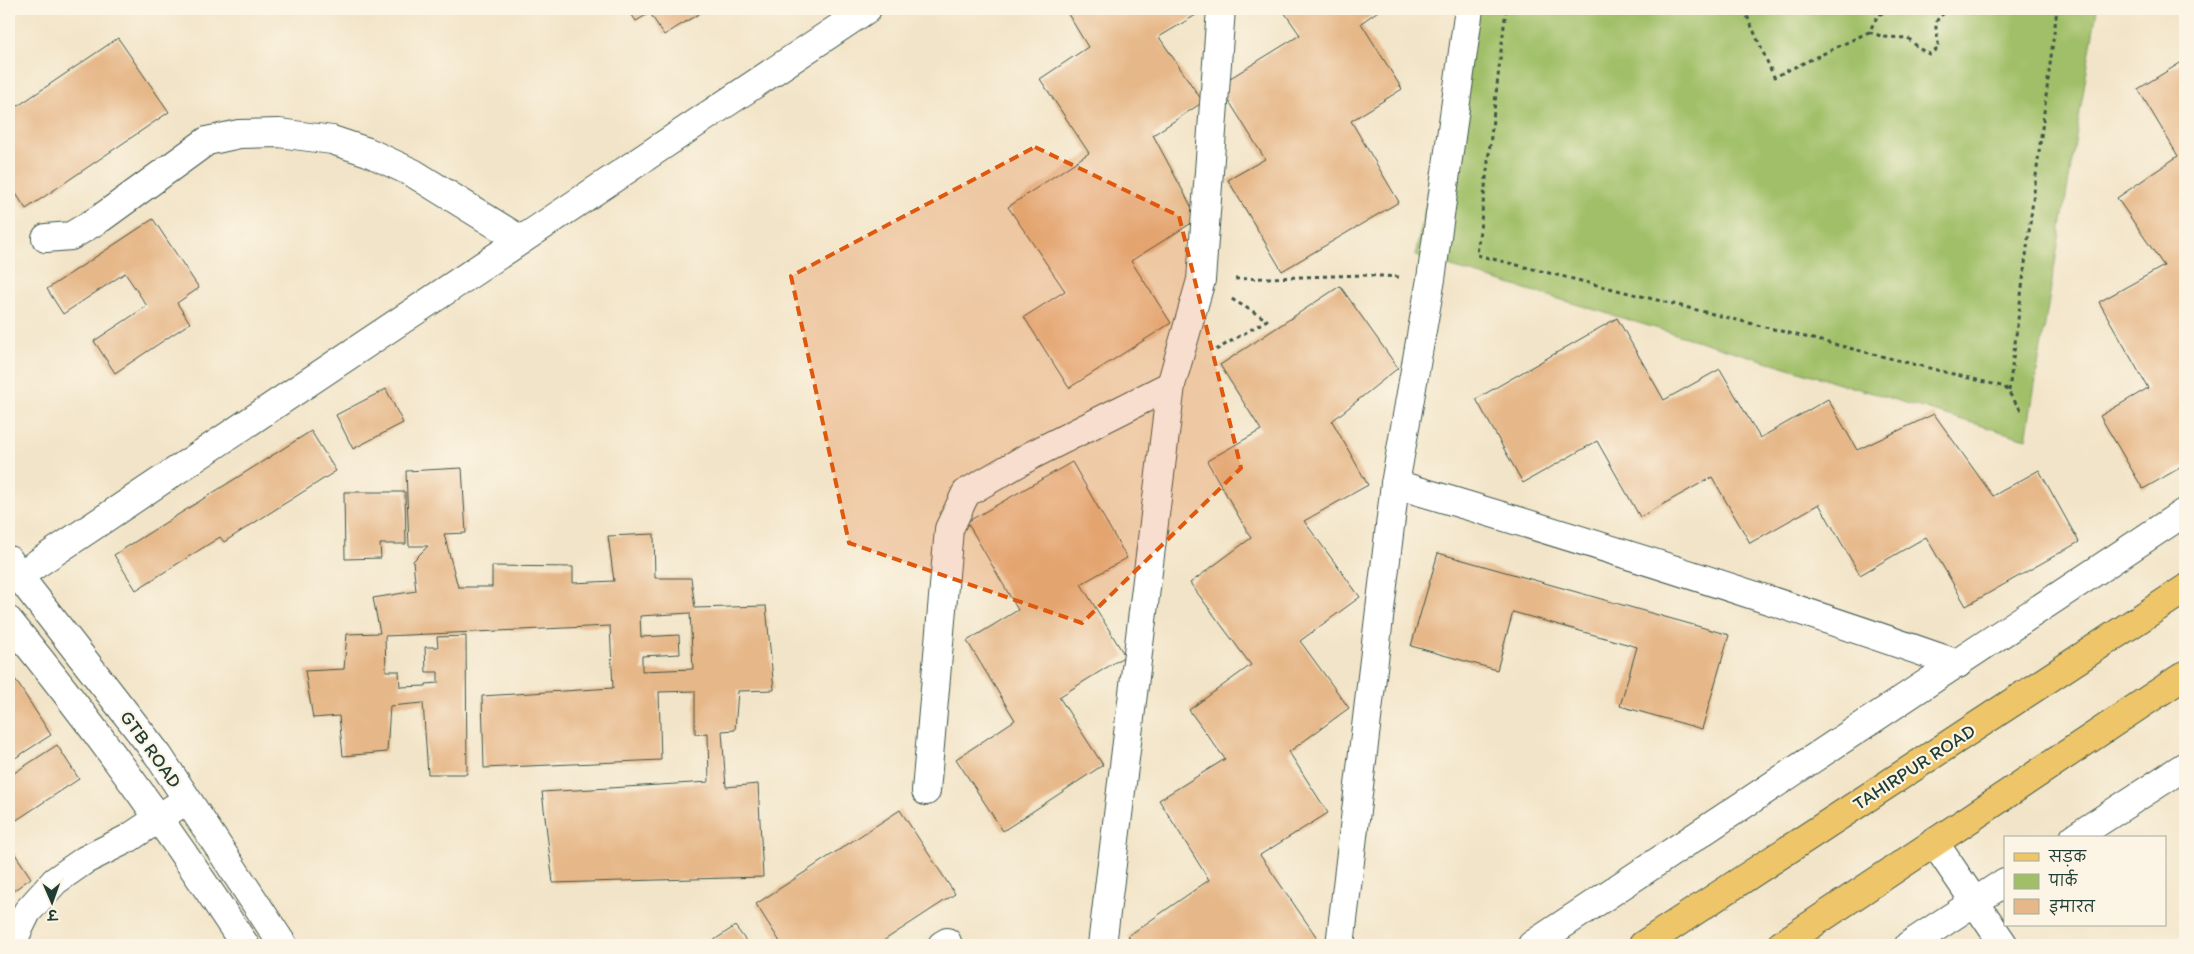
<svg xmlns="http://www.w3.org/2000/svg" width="2194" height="954" font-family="Itim,'Playpen Sans Deva',sans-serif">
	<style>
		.park { fill: #a0bf67; stroke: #607e4e }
		.building { fill: #e6b788; fill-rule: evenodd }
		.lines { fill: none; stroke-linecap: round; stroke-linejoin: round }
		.minor-casing { stroke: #3f564a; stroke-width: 30 }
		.major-casing { stroke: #3f564a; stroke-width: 30 }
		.path { stroke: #3f564a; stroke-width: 3; stroke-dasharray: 4 4; stroke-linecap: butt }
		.minor { stroke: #fff; stroke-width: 28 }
		.major { stroke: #eec569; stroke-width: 28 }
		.marked { fill: #de580e; fill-opacity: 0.2; stroke: #de580e; stroke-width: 4; stroke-dasharray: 10 6; stroke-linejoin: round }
		.labels { text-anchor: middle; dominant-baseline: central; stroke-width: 4.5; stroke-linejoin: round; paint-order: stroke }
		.street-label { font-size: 19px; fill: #1f3d34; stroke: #fcf5e5 }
	</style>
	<rect width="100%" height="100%" fill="#fcf5e5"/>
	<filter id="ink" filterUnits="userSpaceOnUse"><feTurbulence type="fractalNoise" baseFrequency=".02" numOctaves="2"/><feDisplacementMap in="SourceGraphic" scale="10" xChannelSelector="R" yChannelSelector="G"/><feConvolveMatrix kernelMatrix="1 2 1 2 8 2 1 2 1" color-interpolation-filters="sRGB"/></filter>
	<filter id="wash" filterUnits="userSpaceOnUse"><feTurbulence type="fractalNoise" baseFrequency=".0096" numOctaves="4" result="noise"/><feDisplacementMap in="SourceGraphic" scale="20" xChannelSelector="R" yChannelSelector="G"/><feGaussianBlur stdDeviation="1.12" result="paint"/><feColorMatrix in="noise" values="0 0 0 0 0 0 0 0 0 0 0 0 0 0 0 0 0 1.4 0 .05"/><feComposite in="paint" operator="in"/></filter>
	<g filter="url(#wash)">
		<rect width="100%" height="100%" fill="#f2e4c8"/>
		<!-- park -->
		<polygon class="park" points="1468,9 2097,9 2026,439 1415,256"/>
		<g id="blocks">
			<!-- building -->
			<g class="building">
				<polygon points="628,9 707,9 664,35 650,13 636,21"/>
				<polygon points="1065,9 1206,9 1159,37 1203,102 1153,135 1198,219 1131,261 1171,323 1069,388 1024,317 1065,291 1008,207 1089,153 1040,79 1088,47"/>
				<polygon points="1282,9 1381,9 1361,23 1402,89 1351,121 1399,202 1282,271 1228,180 1265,159 1219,85 1300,35"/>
				<polygon points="118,38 169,112 26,209 9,183 9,112"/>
				<polygon points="2185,60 2185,465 2143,489 2100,416 2148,388 2099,302 2164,266 2117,198 2178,156 2138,89"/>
				<polygon points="153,219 199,288 177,303 190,323 115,373 94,341 147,306 125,273 63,314 47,289"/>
				<polygon points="1340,286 1398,368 1332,421 1368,485 1304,521 1360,597 1300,641 1349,708 1289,752 1328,813 1260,855 1320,942 1316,945 1135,945 1128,936 1209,880 1159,800 1225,759 1189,710 1251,665 1190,583 1251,538 1207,461 1261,430 1220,365"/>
				<polygon points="1617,318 1664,400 1720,369 1760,438 1828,399 1857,450 1934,414 1993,496 2039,470 2079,542 1966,606 1926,537 1860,575 1819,504 1750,543 1712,477 1640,517 1597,441 1523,483 1476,399"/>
				<polygon points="386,389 403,423 353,449 336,415"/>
				<polygon points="311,431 336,471 224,542 220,537 136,590 114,555"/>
				<polygon points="1072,462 1127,558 1081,584 1125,656 1059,697 1103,765 1003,831 956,759 1015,720 967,641 1018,610 967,522"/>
				<path d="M462 468 466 533 444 534 458 587H492V566L573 567V583L614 581 608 536 654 534 655 578H691L695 608 766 606 774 690 738 691 735 730 722 731 726 787 758 784 763 877 553 883 542 792 709 782 708 733 695 734V691L659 692 661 760 484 768 482 696 613 688 610 626 385 636 386 671H399L400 687 426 686V684L438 683V672H426L425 647H438L437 637 466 636 467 774H428L423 703 390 706 387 752 343 756 339 716 313 718 305 671 344 669 347 634 380 633 373 598 416 591 413 561 428 546H409L406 471ZM690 613 693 669 642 671V656L680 654 679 635 641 637 640 616Z"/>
				<polygon points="344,492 405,492 406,544 380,544 381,558 345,559"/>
				<polygon points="1438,553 1729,635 1702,729 1620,706 1637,647 1513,612 1497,670 1411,646"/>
				<polygon points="15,679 51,735 9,762 9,683"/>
				<polygon points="57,745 79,779 9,825 9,772 11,775"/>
				<polygon points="900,810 955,894 877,945 782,945 756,904"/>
				<polygon points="9,845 31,878 9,894"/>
				<polygon points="735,926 749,945 707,945"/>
			</g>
		</g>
	</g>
	<g filter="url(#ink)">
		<use href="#blocks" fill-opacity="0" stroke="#3f564a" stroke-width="1"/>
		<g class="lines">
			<!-- minor casing -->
			<g class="minor-casing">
				<g id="minor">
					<path d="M1469 9 1431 279 1395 484C1584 540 1772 599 1958 664"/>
					<polyline points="46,238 71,236 101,218 207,141 239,134 279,133 332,140 368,152 413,173 521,240"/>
					<polyline points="9,560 18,575 158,755 283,945"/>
					<polyline points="9,580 32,567 867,9"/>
					<path d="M9 621C93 724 172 834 245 945"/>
					<polyline points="926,791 949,529 966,493 1032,455 1171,385"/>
					<polyline points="2074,838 2185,766"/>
					<polyline points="1934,842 2004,945"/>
					<polyline points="11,945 27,912 55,881 85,860 129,838 174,808"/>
					<polyline points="942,945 947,942"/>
					<polyline points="1102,945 1171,385 1201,280 1221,9"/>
					<polyline points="1340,945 1395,484"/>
					<polyline points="1532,945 2185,512"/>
					<polyline points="1909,945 2005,882"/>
				</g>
			</g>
			<!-- major casing -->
			<g class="major-casing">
				<g id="major">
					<polyline points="1643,945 2185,589"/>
					<polyline points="1781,945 2185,675"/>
				</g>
			</g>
			<!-- path -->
			<g class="path">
				<polyline points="1506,9 1477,255 2005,387 2022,412"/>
				<polyline points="1744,9 1774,77 1869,32 1878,15 1892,9"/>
				<path d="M1869 32 1884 37 1908 38 1920 49 1929 54 1938 49C1940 29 1926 22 1951 9"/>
				<polyline points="1235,279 1363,275 1399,277"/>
				<polyline points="1216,350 1267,320 1230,298"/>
				<polyline points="2009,391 2057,9"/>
			</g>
			<!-- minor -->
			<use href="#minor" class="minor"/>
			<!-- major -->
			<use href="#major" class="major"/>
		</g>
	</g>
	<!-- marked area -->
	<path class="marked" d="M1035 147 1179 216 1241 468 1082 623 849 543 791 276Z"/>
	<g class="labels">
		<!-- street labels -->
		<g class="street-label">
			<text transform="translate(151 749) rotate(54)">GTB ROAD</text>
			<text transform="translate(1914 767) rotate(-33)">TAHIRPUR ROAD</text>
		</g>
	</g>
	<!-- margin -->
	<rect width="2194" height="954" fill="none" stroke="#fcf5e5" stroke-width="30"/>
	<!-- legend -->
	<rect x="2004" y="836" width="162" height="90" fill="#fcf5e5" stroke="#a4ab9e"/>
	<rect x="2014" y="853" width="25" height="8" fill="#eec569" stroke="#a4ab9e"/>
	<text x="2049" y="862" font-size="15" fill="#1f3d34">सड़क</text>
	<rect x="2014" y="874" width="25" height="15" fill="#a0bf67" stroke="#a4ab9e"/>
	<text x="2049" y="886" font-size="15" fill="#1f3d34">पार्क</text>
	<rect x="2014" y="899" width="25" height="15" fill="#e6b788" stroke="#a4ab9e"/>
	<text x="2049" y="912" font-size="15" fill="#1f3d34">इमारत</text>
	<!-- north arrow -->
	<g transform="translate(52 902) rotate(178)" stroke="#fcf5e5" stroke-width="4" paint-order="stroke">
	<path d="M0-4L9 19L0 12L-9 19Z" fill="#1f3d34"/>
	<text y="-8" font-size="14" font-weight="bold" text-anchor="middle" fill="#1f3d34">उ</text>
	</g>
</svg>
